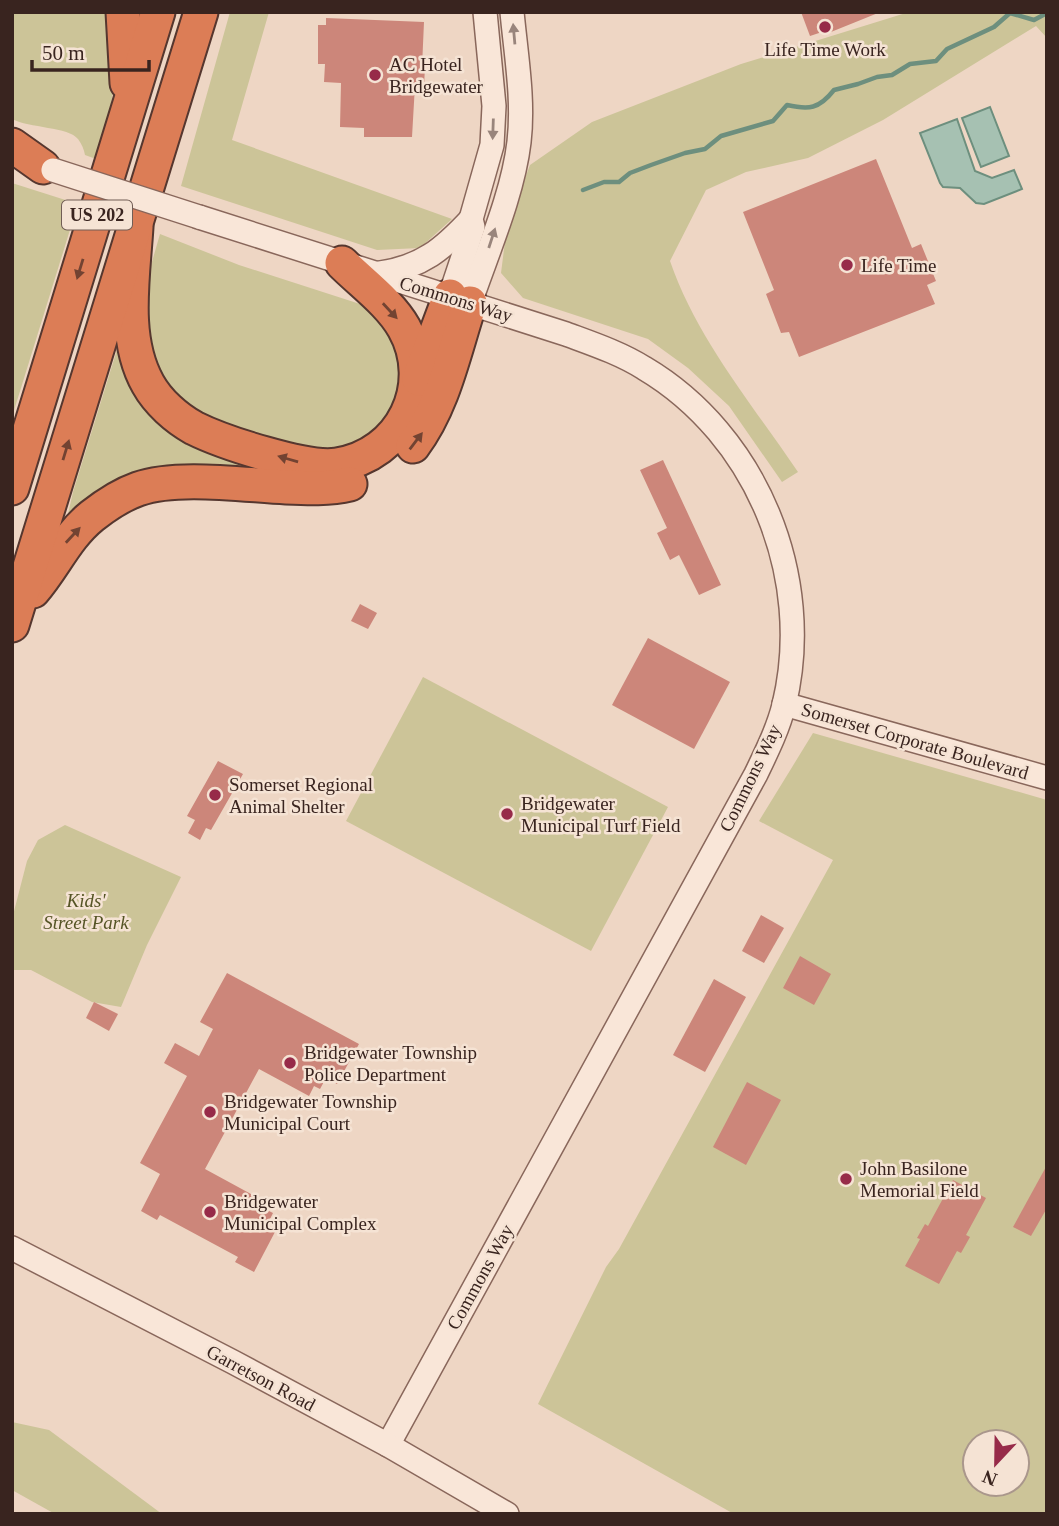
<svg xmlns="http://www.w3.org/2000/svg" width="1059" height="1526" font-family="'Times New Roman',serif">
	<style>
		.green { fill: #ccc498; fill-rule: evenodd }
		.water { fill: #a6c1b2; stroke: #6d8f7e; stroke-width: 2 }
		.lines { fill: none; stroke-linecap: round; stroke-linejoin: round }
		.stream { stroke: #6d8f7e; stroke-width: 4.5 }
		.building { fill: #cc867a }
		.minor-casing { stroke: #89675b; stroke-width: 26 }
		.highway-casing { stroke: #56372f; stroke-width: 37 }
		.minor { stroke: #f9e6d8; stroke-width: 23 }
		.highway { stroke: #dc7d56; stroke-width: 33 }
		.minor-bridge-casing { stroke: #89675b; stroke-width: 26; stroke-linecap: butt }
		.minor-bridge { stroke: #f9e6d8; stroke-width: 23 }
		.oneway { fill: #99857c }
		.oneway2 { fill: #724332 }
		.poi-dot { fill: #972b49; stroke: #f5e3d4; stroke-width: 2.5 }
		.labels { text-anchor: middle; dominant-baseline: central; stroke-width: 5; stroke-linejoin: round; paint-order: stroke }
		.shield { fill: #f5e3d4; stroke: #715d55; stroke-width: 2 }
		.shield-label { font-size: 18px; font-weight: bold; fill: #39241f }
		.poi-label { font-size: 19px; fill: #39241f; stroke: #f5e3d4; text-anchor: start }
		.street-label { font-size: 19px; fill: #39241f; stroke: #f5e3d4 }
		.park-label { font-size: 19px; font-style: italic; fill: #555425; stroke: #f5e3d4 }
	</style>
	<rect width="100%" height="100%" fill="#eed6c4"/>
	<!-- green -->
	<g class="green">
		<path d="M12 12H115L117 70 109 115 96 159 85 155C84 150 82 144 78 139 69 127 29 128 12 119Z"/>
		<polygon points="230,12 269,12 232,140 452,219 420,248 377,250 181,186"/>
		<path d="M909 12H1047V38L1036 26 883 120 808 158 746 172 706 190 670 261C697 339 752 404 798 472L782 482 729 406 688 368 648 339 523 298 501 273 507 226 530 165 592 122 741 64Z"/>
		<polygon points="12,183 78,204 12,417"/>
		<polygon points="160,234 239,265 360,304 365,298 408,358 395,419 335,457 196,420 145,358 139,307"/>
		<polygon points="124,327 138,382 323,481 182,472 66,523 73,492"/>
		<polygon points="423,677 668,807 591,951 346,821"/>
		<path d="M813 733 1047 800V1514H734L538 1404 606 1267 619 1249 833 860 759 821ZM975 1442H1017V1484H975Z"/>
		<polygon points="65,825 181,877 147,945 121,1007 92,1002 31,970 12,970 12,919 27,861 38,840"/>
		<polygon points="12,1422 49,1430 162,1514 55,1514 12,1490"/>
	</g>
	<!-- water -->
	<g class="water">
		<polygon points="990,107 1009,156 981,167 962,118"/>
		<polygon points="957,119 975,171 992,178 1014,170 1022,189 984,204 976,203 960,188 943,187 940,183 920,133"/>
	</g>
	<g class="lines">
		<!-- stream -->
		<path class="stream" d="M583 190 604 182H619L630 173 651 165 685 153 705 149 721 136 773 121 787 105C809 110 819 109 834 90L858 84 877 77 892 75 910 64 936 61 947 49 994 27 1010 13 1034 20 1047 13"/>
	</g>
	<!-- building -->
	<g class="building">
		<polygon points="801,12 878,12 878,13 826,34 825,31 810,36"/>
		<polygon points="326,18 424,22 422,67 425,67 424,86 415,85 412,137 364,137 364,128 340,127 341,83 324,82 325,64 318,64 318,25 326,25"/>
		<polygon points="876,159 912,248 921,244 936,281 927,285 935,304 799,357 789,332 781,333 766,294 774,290 743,212"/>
		<polygon points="663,460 721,585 699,595 679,555 670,560 657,533 667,528 640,470"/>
		<polygon points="360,604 377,613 368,629 351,621"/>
		<polygon points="648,638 730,682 694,749 612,705"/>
		<polygon points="218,761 243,774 211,830 206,828 200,840 188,833 195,820 187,816"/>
		<polygon points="761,915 784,928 764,963 742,951"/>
		<polygon points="800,956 831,974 814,1005 783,988"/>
		<polygon points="227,973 359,1044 337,1084 326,1078 320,1089 314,1086 309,1096 259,1069 205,1169 264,1201 261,1207 273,1213 267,1225 276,1230 254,1272 235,1262 238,1257 160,1215 157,1220 141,1211 160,1174 140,1163 187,1076 164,1063 175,1043 199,1056 213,1029 200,1022"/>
		<polygon points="714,979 746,997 705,1072 673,1055"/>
		<polygon points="94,1002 118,1014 109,1031 86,1018"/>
		<polygon points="747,1082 781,1100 746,1165 713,1147"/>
		<polygon points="1047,1165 1047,1208 1031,1236 1013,1227"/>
		<polygon points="953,1180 986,1198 966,1235 970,1237 961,1253 957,1251 939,1284 905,1266 920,1239 917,1238 925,1224 928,1226"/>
	</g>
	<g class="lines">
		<!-- minor casing -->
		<g class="minor-casing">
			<g id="minor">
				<path d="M199 217 566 334C593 344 620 353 644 368 757 435 815 577 784 705 778 729 767 751 756 774L388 1445"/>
				<path d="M380 273C422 267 443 249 471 219"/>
				<polyline points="450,296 473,227 471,219 492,145 494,106 485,12"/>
				<path d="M470 303C487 253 513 194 519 142 524 100 516 55 512 12"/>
				<polyline points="784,704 1047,778"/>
				<polyline points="12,1248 233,1362 388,1445 507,1514"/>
			</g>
		</g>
		<!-- highway casing -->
		<g class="highway-casing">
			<g id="highway">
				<polyline points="123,12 127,83"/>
				<polyline points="12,145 43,167"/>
				<path d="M136 227C133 277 122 338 148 384 158 402 176 418 194 428 222 442 307 470 337 465 402 455 436 385 404 328 390 303 362 283 342 263"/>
				<polyline points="419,379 450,296"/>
				<path d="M413 446C444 405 454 351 470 303"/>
				<polyline points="12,488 158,12"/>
				<path d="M33 591C54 567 66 537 92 516 106 505 121 495 138 489 177 475 244 485 286 487 307 488 329 489 350 484"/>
				<polyline points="12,625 201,12"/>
			</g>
		</g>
		<!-- minor -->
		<use href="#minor" class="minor"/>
		<!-- highway -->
		<use href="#highway" class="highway"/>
		<!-- minor-bridge casing -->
		<g class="minor-bridge-casing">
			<polyline id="minor-bridge" points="53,170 199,217"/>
		</g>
		<!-- minor-bridge -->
		<use href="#minor-bridge" class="minor-bridge"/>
	</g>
	<!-- one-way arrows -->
	<defs><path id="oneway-solid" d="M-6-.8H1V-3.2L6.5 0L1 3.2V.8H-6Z" transform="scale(1.75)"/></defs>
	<g class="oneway">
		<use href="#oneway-solid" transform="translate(514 34) rotate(-95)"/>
		<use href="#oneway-solid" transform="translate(493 129) rotate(92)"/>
		<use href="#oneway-solid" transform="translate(492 238) rotate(-72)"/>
	</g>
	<g class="oneway2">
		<use href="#oneway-solid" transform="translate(80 269) rotate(107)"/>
		<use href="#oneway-solid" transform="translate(390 311) rotate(47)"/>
		<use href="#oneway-solid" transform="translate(416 441) rotate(-53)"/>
		<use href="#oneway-solid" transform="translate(66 450) rotate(-73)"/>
		<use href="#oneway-solid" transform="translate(288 459) rotate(-164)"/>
		<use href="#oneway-solid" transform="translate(73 535) rotate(-47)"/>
	</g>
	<!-- markers -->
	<g class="poi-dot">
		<circle cx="825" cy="27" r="7"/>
		<circle cx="375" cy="75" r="7"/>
		<circle cx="847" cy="265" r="7"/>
		<circle cx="215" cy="795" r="7"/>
		<circle cx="507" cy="814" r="7"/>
		<circle cx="290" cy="1063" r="7"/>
		<circle cx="210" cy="1112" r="7"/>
		<circle cx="846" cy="1179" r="7"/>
		<circle cx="210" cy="1212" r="7"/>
	</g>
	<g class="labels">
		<!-- shield labels -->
		<rect class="shield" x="62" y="200.5" width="70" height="29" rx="5"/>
		<g class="shield-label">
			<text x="97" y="215">US 202</text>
		</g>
		<!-- poi labels -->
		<g class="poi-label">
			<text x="825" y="49" text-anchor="middle">Life Time Work</text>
			<text x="389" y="64">AC Hotel<tspan x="389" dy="22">Bridgewater</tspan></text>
			<text x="861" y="265">Life Time</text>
			<text x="229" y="784">Somerset Regional<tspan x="229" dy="22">Animal Shelter</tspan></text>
			<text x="521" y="803">Bridgewater<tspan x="521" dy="22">Municipal Turf Field</tspan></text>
			<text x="304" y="1052">Bridgewater Township<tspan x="304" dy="22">Police Department</tspan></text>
			<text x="224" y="1101">Bridgewater Township<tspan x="224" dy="22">Municipal Court</tspan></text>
			<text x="860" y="1168">John Basilone<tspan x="860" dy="22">Memorial Field</tspan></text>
			<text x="224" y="1201">Bridgewater<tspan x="224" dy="22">Municipal Complex</tspan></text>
		</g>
		<!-- street labels -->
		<g class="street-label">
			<text transform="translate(456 299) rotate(17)">Commons Way</text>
			<text transform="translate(915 741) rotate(16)">Somerset Corporate Boulevard</text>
			<text transform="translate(750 778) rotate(-64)">Commons Way</text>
			<text transform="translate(480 1277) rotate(-61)">Commons Way</text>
			<text transform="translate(261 1378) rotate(28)">Garretson Road</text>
		</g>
		<!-- park labels -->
		<g class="park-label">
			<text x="86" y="900">Kids'<tspan x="86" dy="22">Street Park</tspan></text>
		</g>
	</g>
	<!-- border -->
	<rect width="1059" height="1526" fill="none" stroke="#39241f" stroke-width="28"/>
	<!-- north arrow -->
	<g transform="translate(996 1463) rotate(202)"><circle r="33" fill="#f5e3d4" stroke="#aa978c" stroke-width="2"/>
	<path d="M0-5L12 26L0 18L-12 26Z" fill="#972b49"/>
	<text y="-10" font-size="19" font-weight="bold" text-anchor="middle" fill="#39241f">N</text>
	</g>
	<!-- scale -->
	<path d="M32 60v10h117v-10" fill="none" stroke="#39241f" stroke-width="3.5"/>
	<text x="42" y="60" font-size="21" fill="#39241f" stroke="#f5e3d4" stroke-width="5" paint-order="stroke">50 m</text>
</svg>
